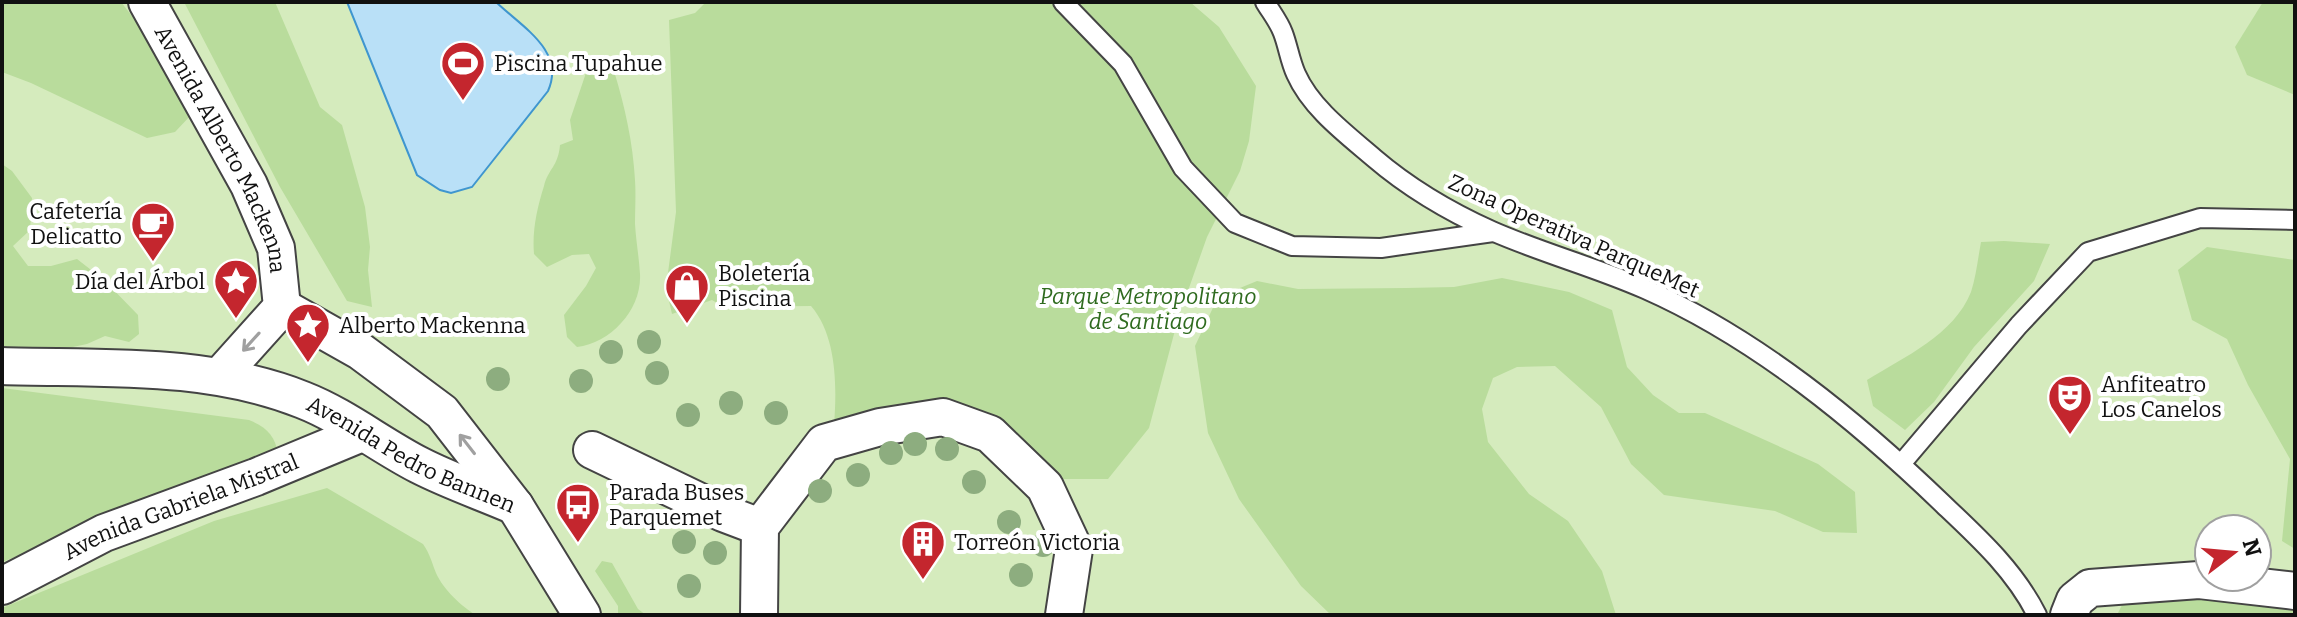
<svg xmlns="http://www.w3.org/2000/svg" width="2297" height="617" font-family="Bitter,serif">
	<style>
		.green { fill: #d5ebbd; fill-rule: evenodd }
		.forest { fill: #b9dc9c }
		.water { fill: #b9e0f7; stroke: #3f96cf; stroke-width: 2 }
		.lines { fill: none; stroke-linecap: round; stroke-linejoin: round }
		.lane-casing { stroke: #444; stroke-width: 22 }
		.street-casing { stroke: #444; stroke-width: 40 }
		.lane { stroke: #fff; stroke-width: 18 }
		.street { stroke: #fff; stroke-width: 36 }
		.tree { fill: #8dad7f }
		.oneway { stroke: #a0a0a0 }
		.labels { text-anchor: middle; dominant-baseline: central; stroke-width: 8; stroke-linejoin: round; paint-order: stroke }
		.poi-label { font-size: 22px; fill: #111; stroke: #fff; text-anchor: start }
		.street-label { font-size: 22px; fill: #111; stroke: #fff }
		.park-label { font-size: 22px; font-style: italic; fill: #2f6b1f; stroke: #fff }
	</style>
	<rect width="100%" height="100%" fill="#fffdf5"/>
	<!-- green -->
	<path class="green" d="M2 2H2295V615H2ZM2209 529H2257V577H2209Z"/>
	<!-- forest -->
	<g class="forest">
		<polygon points="2,2 121,2 164,57 191,115 175,132 147,138 31,83 2,72"/>
		<polygon points="184,2 275,2 320,107 342,125 365,207 370,247 368,270 372,307 347,301 280,187"/>
		<path d="M706 2H1190L1219 27 1256 86 1249 141 1240 171 1207 237 1178 319 1149 428 1108 479H1057L1002 426 834 425C837 387 837 336 811 306L724 307 712 300 672 314 666 288 676 212 669 20 695 13Z"/>
		<polygon points="2263,2 2295,2 2295,95 2247,75 2235,47"/>
		<path d="M600 65 614 71C625 107 633 143 635 180 636 195 635 210 635 224 636 241 639 257 640 274 642 309 611 343 577 347L567 337 564 315 586 286 596 268 589 254 572 255 547 267 534 254C532 231 537 208 544 186 548 169 558 167 560 145L573 140 570 120 587 70Z"/>
		<polygon points="2,164 12,171 32,198 30,230 13,246 28,266 51,266 77,259 104,280 138,315 139,334 129,342 105,336 87,344 2,362"/>
		<path d="M2004 241 2050 244 2034 281 1974 347 1934 402 1905 430 1873 406 1867 380C1904 357 1954 335 1971 292 1976 277 1978 258 1981 242Z"/>
		<polygon points="2207,247 2295,260 2295,549 2282,541 2290,459 2248,385 2227,339 2192,320 2178,270"/>
		<polygon points="1502,278 1569,292 1612,310 1627,367 1653,395 1679,413 1705,413 1818,464 1855,492 1857,533 1823,532 1775,511 1664,495 1631,464 1601,407 1555,366 1517,367 1493,378 1482,409 1488,442 1529,494 1568,521 1602,571 1616,615 1331,615 1301,586 1239,499 1208,433 1195,346 1218,297 1257,281 1298,289 1406,288 1454,287"/>
		<path d="M2 388 249 420C266 427 275 435 278 454L2 562Z"/>
		<path d="M327 488 423 544C430 554 432 563 436 573 443 589 462 607 476 615H2V608L214 521Z"/>
		<polygon points="602,561 612,563 638,609 646,615 618,615 618,606 595,571"/>
		<polygon points="2227,598 2295,605 2295,615 2117,615 2123,603"/>
	</g>
	<!-- water -->
	<path class="water" d="M347 2H496C522 27 566 51 548 91L472 187 451 193 440 190 417 175Z"/>
	<g class="lines">
		<!-- lane casing -->
		<g class="lane-casing">
			<g id="lane">
				<polyline points="1063,2 1123,64 1183,168 1235,223 1292,246 1381,248 1493,232"/>
				<path d="M1265 2C1271 12 1279 22 1283 33 1288 46 1290 61 1296 74 1311 108 1346 134 1374 158 1409 188 1450 212 1492 231 1542 253 1595 267 1645 289 1756 338 1857 421 1944 505 1979 538 2015 571 2037 615"/>
				<polyline points="1901,464 2019,325 2088,252 2200,218 2295,220"/>
			</g>
		</g>
		<!-- street casing -->
		<g class="street-casing">
			<g id="street">
				<path id="s1" d="M147 2 249 185 276 248 282 307 220 376"/>
				<polyline points="282,307 360,351 442,412 515,506 582,615"/>
				<path id="s2" d="M2 366C102 369 208 362 303 400 344 416 380 445 419 465 450 481 483 492 515 506"/>
				<polyline points="592,450 723,513 760,527"/>
				<path id="s3" d="M2 586 104 533 256 477 362 433"/>
				<polyline points="759,615 760,527 824,443 880,427 943,417 990,434 1045,487 1074,549 1064,615"/>
				<polyline points="2069,615 2075,600 2090,588 2199,580 2295,591"/>
			</g>
		</g>
		<!-- lane -->
		<use href="#lane" class="lane"/>
		<!-- street -->
		<use href="#street" class="street"/>
	</g>
	<!-- trees -->
	<g class="tree">
		<circle cx="649" cy="342" r="12"/>
		<circle cx="611" cy="352" r="12"/>
		<circle cx="657" cy="373" r="12"/>
		<circle cx="498" cy="379" r="12"/>
		<circle cx="581" cy="381" r="12"/>
		<circle cx="731" cy="403" r="12"/>
		<circle cx="776" cy="413" r="12"/>
		<circle cx="688" cy="415" r="12"/>
		<circle cx="915" cy="444" r="12"/>
		<circle cx="947" cy="449" r="12"/>
		<circle cx="891" cy="453" r="12"/>
		<circle cx="858" cy="475" r="12"/>
		<circle cx="974" cy="482" r="12"/>
		<circle cx="820" cy="491" r="12"/>
		<circle cx="1009" cy="522" r="12"/>
		<circle cx="684" cy="542" r="12"/>
		<circle cx="1043" cy="545" r="12"/>
		<circle cx="715" cy="553" r="12"/>
		<circle cx="1021" cy="575" r="12"/>
		<circle cx="689" cy="586" r="12"/>
	</g>
	<!-- one-way arrows -->
	<defs><path id="oneway-shaft" d="M-6 0H5M1.5-3L5.5 0L1.5 3" fill="none" stroke-width="1.6" stroke-linecap="round" stroke-linejoin="round" transform="scale(2)"/></defs>
	<g class="oneway">
		<use href="#oneway-shaft" transform="translate(251 342) rotate(132)"/>
		<use href="#oneway-shaft" transform="translate(467 444) rotate(-128)"/>
	</g>
	<!-- icons -->
	<defs>
		<g id="stadium-pin" transform="scale(2.3)"><path d="M0 17L-7.5 6A9.5 9.5 0 1 1 7.5 6Z" fill="#c4262e" stroke="#fff"/><path d="M0-5a6.5 5 0 1 0 0 10a6.5 5 0 1 0 0-10ZM-3.5-1.8h7v3.6h-7Z" fill="#fff"/></g>
		<g id="cafe-pin" transform="scale(2.3)"><path d="M0 17L-7.5 6A9.5 9.5 0 1 1 7.5 6Z" fill="#c4262e" stroke="#fff"/><path d="M-5.5-4.5H6V0H3Q3 3.5 0 3.5H-2.5Q-5.5 3.5-5.5 0ZM3-3.2v2h1.7v-2ZM-6 4.5H4V6H-6Z" fill="#fff"/></g>
		<g id="sight-pin" transform="scale(2.3)"><path d="M0 17L-7.5 6A9.5 9.5 0 1 1 7.5 6Z" fill="#c4262e" stroke="#fff"/><path d="M0-6L1.8-2.2L6-1.7L2.9 1.2L3.7 5.4L0 3.3L-3.7 5.4L-2.9 1.2L-6-1.7L-1.8-2.2Z" fill="#fff"/></g>
		<g id="shop-pin" transform="scale(2.3)"><path d="M0 17L-7.5 6A9.5 9.5 0 1 1 7.5 6Z" fill="#c4262e" stroke="#fff"/><path d="M-5-2.5h2.3a2.7 3.5 0 0 1 5.4 0H5L5.5 6h-11ZM-1.5-2.5h3a1.5 2.3 0 0 0-3 0Z" fill="#fff"/></g>
		<g id="theatre-pin" transform="scale(2.3)"><path d="M0 17L-7.5 6A9.5 9.5 0 1 1 7.5 6Z" fill="#c4262e" stroke="#fff"/><path d="M-5-5.5Q0-4 5-5.5V0Q5 5 0 6Q-5 5-5 0ZM-3.3-2.5H-1v1.5H-3.3ZM1-2.5H3.3v1.5H1ZM-2.8 1Q0 5.5 2.8 1Z" fill="#fff"/></g>
		<g id="bus-pin" transform="scale(2.3)"><path d="M0 17L-7.5 6A9.5 9.5 0 1 1 7.5 6Z" fill="#c4262e" stroke="#fff"/><path d="M-5-6H5V4H4V6H2V4H-2V6H-4V4H-5ZM-3.5-4V0h7V-4ZM-3.5 1.2v1.5H-2V1.2ZM2 1.2v1.5H3.5V1.2Z" fill="#fff"/></g>
		<g id="building-pin" transform="scale(2.3)"><path d="M0 17L-7.5 6A9.5 9.5 0 1 1 7.5 6Z" fill="#c4262e" stroke="#fff"/><path d="M-4-6H4V6H1V3H-1V6H-4ZM-2.5-4.3h1.7v1.8h-1.7ZM.8-4.3h1.7v1.8H.8ZM-2.5-1h1.7V.8h-1.7ZM.8-1h1.7V.8H.8Z" fill="#fff"/></g>
	</defs>
	<g fill-rule="evenodd">
		<use href="#stadium-pin" x="463" y="63"/>
		<use href="#cafe-pin" x="153" y="224"/>
		<use href="#sight-pin" x="236" y="281"/>
		<use href="#shop-pin" x="687" y="286"/>
		<use href="#sight-pin" x="308" y="325"/>
		<use href="#theatre-pin" x="2070" y="397"/>
		<use href="#bus-pin" x="578" y="505"/>
		<use href="#building-pin" x="923" y="542"/>
	</g>
	<g class="labels">
		<!-- poi labels -->
		<g class="poi-label">
			<text x="494" y="63">Piscina Tupahue</text>
			<text x="122" y="211" text-anchor="end">Cafetería<tspan x="122" dy="25">Delicatto</tspan></text>
			<text x="718" y="273">Boletería<tspan x="718" dy="25">Piscina</tspan></text>
			<text x="205" y="281" text-anchor="end">Día del Árbol</text>
			<text x="339" y="325">Alberto Mackenna</text>
			<text x="2101" y="384">Anfiteatro<tspan x="2101" dy="25">Los Canelos</tspan></text>
			<text x="609" y="492">Parada Buses<tspan x="609" dy="25">Parquemet</tspan></text>
			<text x="954" y="542">Torreón Victoria</text>
		</g>
		<!-- street labels -->
		<g class="street-label">
			<text stroke="none"><textPath href="#s1" startOffset="166">Avenida Alberto Mackenna</textPath></text>
			<text transform="translate(1574 236) rotate(24)">Zona Operativa ParqueMet</text>
			<text stroke="none"><textPath href="#s2" startOffset="426">Avenida Pedro Bannen</textPath></text>
			<text stroke="none"><textPath href="#s3" startOffset="196">Avenida Gabriela Mistral</textPath></text>
		</g>
		<!-- park labels -->
		<g class="park-label">
			<text x="1148" y="296">Parque Metropolitano<tspan x="1148" dy="25">de Santiago</tspan></text>
		</g>
	</g>
	<!-- border -->
	<rect width="2297" height="617" fill="none" stroke="#111111" stroke-width="8"/>
	<!-- north arrow -->
	<g transform="translate(2233 553) rotate(74)"><circle r="38" fill="#ffffff" stroke="#a0a0a0" stroke-width="2"/>
	<path d="M0-6L14 30L0 20L-14 30Z" fill="#c4262e"/>
	<text y="-12" font-size="22" font-weight="bold" text-anchor="middle" fill="#111111">N</text>
	</g>
</svg>
